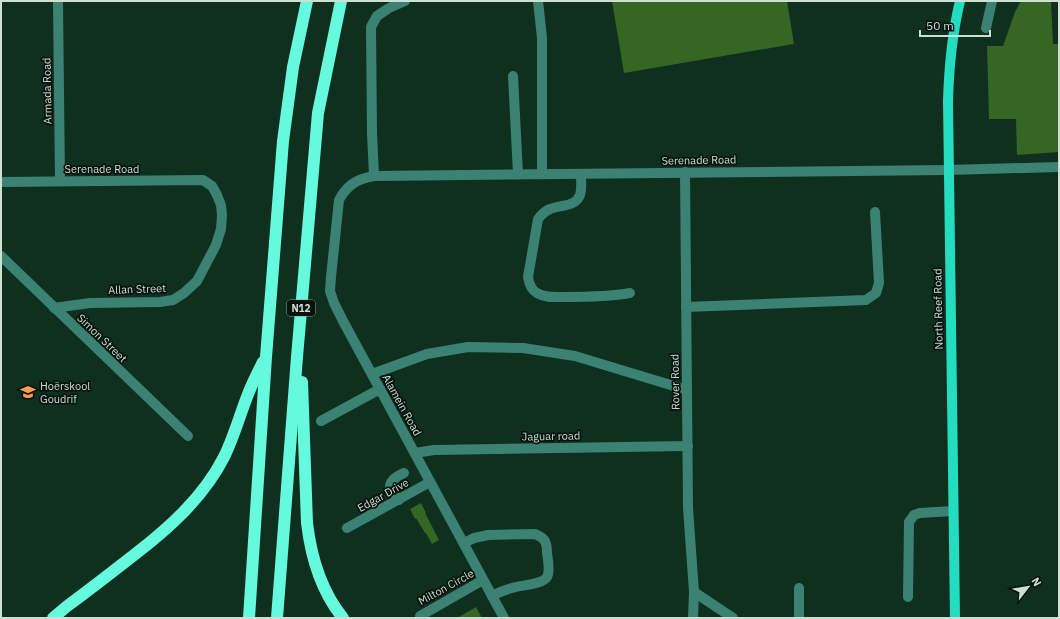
<svg xmlns="http://www.w3.org/2000/svg" width="1060" height="619" font-family="'IBM Plex Sans',sans-serif">
	<style>
		.building { fill: #376524 }
		.lines { fill: none; stroke-linecap: round; stroke-linejoin: round }
		.minor { stroke: #3b8273; stroke-width: 10 }
		.major { stroke: #24ddc0; stroke-width: 10 }
		.highway { stroke: #65fade; stroke-width: 12 }
		.labels { text-anchor: middle; dominant-baseline: central; stroke-width: 3.5; stroke-linejoin: round; paint-order: stroke }
		.shield { fill: #07140d; stroke: #92a298; stroke-width: 1 }
		.shield-label { font-size: 10px; font-weight: bold; fill: #cedfd4 }
		.street-label { font-size: 11px; fill: #cedfd4; stroke: #07140d }
		.poi-label { font-size: 11px; fill: #cedfd4; stroke: #07140d; text-anchor: start }
	</style>
	<rect width="100%" height="100%" fill="#0f2f1f"/>
	<!-- building -->
	<g class="building">
		<polygon points="612,1 787,1 794,44 624,73"/>
		<polygon points="1021,1 1051,1 1053,44 1059,44 1059,152 1017,155 1016,119 989,119 987,46 1003,46 1015,12"/>
		<polygon points="421,503 426,513 425,513 439,540 432,544 426,533 425,533 416,518 415,519 410,509"/>
		<polygon points="476,607 482,618 457,618"/>
	</g>
	<g class="lines">
		<!-- minor -->
		<g class="minor">
			<polyline points="58,1 60,181"/>
			<polyline points="538,1 542,38 542,174"/>
			<polyline points="986,28 992,1"/>
			<polyline points="513,76 518,174"/>
			<polyline points="685,172 688,508 694,592 693,618"/>
			<path d="M581 174C581 180 582 189 580 195 576 207 559 205 550 209 545 211 542 214 538 219L528 277C529 283 531 290 537 293 545 298 555 297 564 297 586 297 608 297 630 293"/>
			<polyline points="374,176 372,133 371,27 377,16 389,8 405,1"/>
			<polyline points="1,182 203,180 212,186 217,195 221,205 222,215 221,229 216,245 197,281 184,293 173,300 160,302 90,303 54,308"/>
			<polyline points="1,256 188,436"/>
			<polyline points="686,307 866,300 876,293 879,283 875,212"/>
			<polyline points="372,374 427,354 468,347 523,348 575,356 687,390"/>
			<polyline points="321,421 380,389"/>
			<polyline points="415,453 434,450 688,446"/>
			<path d="M399 500 390 486C391 479 398 476 404 473"/>
			<polyline points="347,528 430,482"/>
			<path d="M464 543 474 538 488 535 535 534C545 538 547 542 547 553 548 559 550 572 547 577 542 585 520 585 512 588 505 590 498 593 492 596"/>
			<polyline points="799,588 799,618"/>
			<polyline points="694,592 733,618"/>
			<polyline points="908,597 909,522 914,515 920,513 953,511"/>
			<polyline points="420,616 483,580"/>
			<path d="M504 618 343 321 334 303 330 291 331 277 339 200C347 185 357 179 374 176L948 170 1059 167"/>
		</g>
		<!-- major -->
		<path class="major" d="M955 618 948 101C949 67 952 34 960 1"/>
		<!-- highway -->
		<g class="highway">
			<path d="M302 382 307 523C311 557 321 591 343 618"/>
			<path d="M53 618 66 607C89 590 111 573 134 555 169 528 203 498 224 457 235 435 241 410 251 387 255 378 259 370 263 362"/>
			<polyline points="249,618 266,357 283,141 293,67 307,1"/>
			<polyline points="277,618 297,357 318,113 341,1"/>
		</g>
	</g>
	<!-- icons -->
	<defs>
		<g id="school-bare" transform="scale(1.2)"><path d="M0-5L7-2L0 1L-7-2ZM-4 1L0 2.5L4 1V4Q0 6-4 4Z" fill="#fc9d53" stroke="#07140d" stroke-width="2.5" paint-order="stroke"/></g>
	</defs>
	<g fill-rule="evenodd">
		<use href="#school-bare" x="28" y="392"/>
	</g>
	<g class="labels">
		<!-- shield labels -->
		<rect class="shield" x="287" y="300" width="28" height="16" rx="3"/>
		<g class="shield-label">
			<text x="301" y="308">N12</text>
		</g>
		<!-- street labels -->
		<g class="street-label">
			<text transform="translate(47 91) rotate(-91)">Armada Road</text>
			<text transform="translate(699 160) rotate(-1)">Serenade Road</text>
			<text x="102" y="169">Serenade Road</text>
			<text transform="translate(137 289) rotate(-2)">Allan Street</text>
			<text transform="translate(938 309) rotate(-91)">North Reef Road</text>
			<text transform="translate(102 338) rotate(44)">Simon Street</text>
			<text transform="translate(675 382) rotate(-91)">Rover Road</text>
			<text transform="translate(402 405) rotate(61)">Alamein Road</text>
			<text transform="translate(551 436) rotate(-1)">Jaguar road</text>
			<text transform="translate(383 495) rotate(-29)">Edgar Drive</text>
			<text transform="translate(446 587) rotate(-29)">Milton Circle</text>
		</g>
		<!-- poi labels -->
		<g class="poi-label">
			<text x="40" y="386">Hoërskool<tspan x="40" dy="13">Goudrif</tspan></text>
		</g>
	</g>
	<!-- border -->
	<rect width="1060" height="619" fill="none" stroke="#cedfd4" stroke-width="4"/>
	<!-- north arrow -->
	<g transform="translate(1028 587) rotate(59)" stroke="#07140d" stroke-width="3" paint-order="stroke">
	<path d="M0-3L7 15L0 10L-7 15Z" fill="#cedfd4"/>
	<text y="-6" font-size="11" font-weight="bold" text-anchor="middle" fill="#cedfd4">N</text>
	</g>
	<!-- scale -->
	<path d="M920 30v6h70v-6" fill="none" stroke="#cedfd4" stroke-width="2"/>
	<text x="926" y="30" font-size="12" fill="#cedfd4" stroke="#07140d" stroke-width="3" paint-order="stroke">50 m</text>
</svg>
